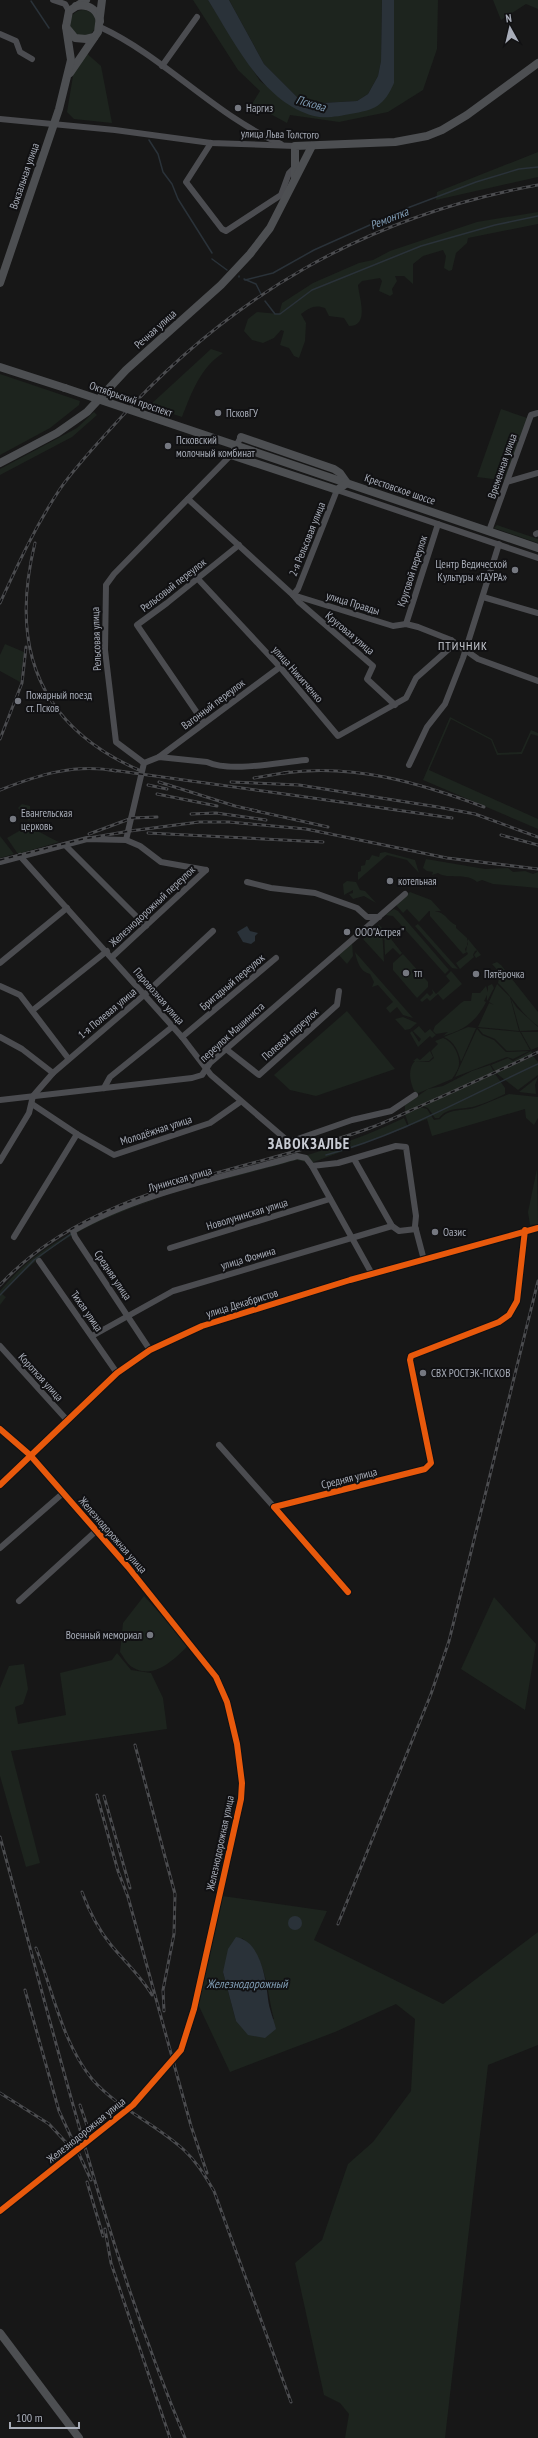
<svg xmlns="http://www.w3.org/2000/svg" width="538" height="2438" font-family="'PT Sans Narrow',sans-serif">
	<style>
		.green { fill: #1d241e; fill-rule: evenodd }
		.water { fill: #2a3239 }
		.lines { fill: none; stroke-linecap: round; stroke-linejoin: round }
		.stream { stroke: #2a3239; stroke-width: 1.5 }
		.minor { stroke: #4b4c50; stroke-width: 6 }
		.major { stroke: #4d4f52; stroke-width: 8 }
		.rail-casing { stroke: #4b4c4f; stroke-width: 3 }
		.rail { stroke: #111113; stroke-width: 1.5; stroke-dasharray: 4.5; stroke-linecap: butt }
		.major-bridge { stroke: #4d4f52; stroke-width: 8 }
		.cycleway-casing { stroke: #111113; stroke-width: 8 }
		.cycleway { stroke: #e8590c; stroke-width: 6 }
		.poi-dot { fill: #757880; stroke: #111113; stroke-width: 1.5 }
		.labels { text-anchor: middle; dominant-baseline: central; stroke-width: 4; stroke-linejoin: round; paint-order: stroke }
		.poi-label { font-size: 11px; fill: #a8adb8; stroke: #111113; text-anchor: start }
		.street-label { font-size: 11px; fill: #a8adb8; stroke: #111113 }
		.water-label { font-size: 12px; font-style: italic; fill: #7f9bb3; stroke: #111113 }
		.neighbourhood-label { font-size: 12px; letter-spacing: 1px; fill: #c9ccd4; stroke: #111113 }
		.district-label { font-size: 15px; font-weight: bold; letter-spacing: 1px; fill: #c9ccd4; stroke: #111113 }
	</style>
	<rect width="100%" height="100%" fill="#171717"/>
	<!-- green -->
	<g class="green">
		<polygon points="193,0 208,0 260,81 272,90 339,116 394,83 394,0 438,0 437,49 423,90 388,112 339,122 290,115 287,123 252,104 260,91 238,70"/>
		<polygon points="229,0 382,0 381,61 378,76 368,94 357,101 322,103 298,98 264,64"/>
		<polygon points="493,0 538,0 538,9 526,4 501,20"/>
		<circle cx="83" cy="23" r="13"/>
		<polygon points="85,52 101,66 112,123 74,119 67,112 75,64"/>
		<polygon points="538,152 538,177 436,200 437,192"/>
		<path d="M538 212V224L468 238 467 243 456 253 452 270 449 271 444 268 446 256 443 250 423 256 413 264V284L404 276H395L397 281 392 289 393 294 390 296 379 291 382 281 380 278 362 281 358 285C359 297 370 326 349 326L344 318 329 316 325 308C315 304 309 308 301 314L306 323 305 341 299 358 294 356 289 348 280 345 284 331 281 330 274 338 263 343 252 340 244 331 248 319 257 312 279 314 282 303 313 283 359 263 373 260 390 251 477 222Z"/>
		<path d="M211 349 223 353C200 368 192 392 182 417L149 406Z"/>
		<polygon points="0,374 80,401 79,405 50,428 0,455"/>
		<polygon points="501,409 530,419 508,481 477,477"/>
		<polygon points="94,412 97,415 72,437 0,475 0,469 77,428"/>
		<polygon points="497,525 538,539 538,543 494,528"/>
		<polygon points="5,644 24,652 20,682 0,671 0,655"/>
		<polygon points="450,717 492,739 498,753 521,752 531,730 538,733 538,736 531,734 522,754 497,755 491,740 451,719 429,770 538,819 538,829 423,780"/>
		<polygon points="22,804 30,806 30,810 35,813 29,821 18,808"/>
		<path d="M26 827 27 829C38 829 49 838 59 842L18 854 7 838Z"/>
		<polygon points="0,836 14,854 0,858"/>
		<polygon points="385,852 415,860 419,873 407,860 387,855 358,880 358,872 361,871 361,866 365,865 366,860 369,860 372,855 379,857 380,853"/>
		<path d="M426 859 485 869 508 868 513 872 525 871 533 874 538 872V888L493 884 482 880 477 882C466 872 448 880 438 873L432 875 433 872 427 871 423 868Z"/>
		<polygon points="347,881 356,882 360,890 365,891 376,903 364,896 353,899 349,894 353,893 353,890 344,895 343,884"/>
		<polygon points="410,892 431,900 441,911 429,911 419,922 407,909 403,913 396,905"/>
		<polygon points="394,909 398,911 449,970 445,974 393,916 385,915"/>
		<path d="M430 911C446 910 446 921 456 925V928L467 938 468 944 465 949 466 952 468 939 481 955 476 958 474 955 478 950 475 951 473 955 474 957 460 969 456 963 468 954 467 952 463 954 430 916Z"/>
		<polygon points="418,924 458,969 452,968 415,926"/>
		<polygon points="379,925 382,928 384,962 363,939"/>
		<polygon points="384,930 402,953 400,955 393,948 385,955"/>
		<polygon points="352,942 353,956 347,964 338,954"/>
		<path d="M355 952 413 1018 403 1015 397 1007 390 1013 386 1008 393 1002 378 985 372 987 374 982 370 974C360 972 357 961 355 952Z"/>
		<polygon points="403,954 428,982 428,987 417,998 393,970 393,963"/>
		<path d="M497 962 501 965 538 1012V1026C521 1014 513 997 498 983L500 973 492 964Z"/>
		<polygon points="451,971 462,984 443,1000 438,994 430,1001 427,998 422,1002 420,1000 427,993 430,996 433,993 432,989 436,994 450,981 446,976"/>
		<path d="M492 984 494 988 487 1001V995L484 1001 486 1002C476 1022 464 1030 443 1036L448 1032 436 1034 433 1031 435 1026 461 1003 464 1001H471L472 993H480L486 986 488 992V986Z"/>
		<polygon points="497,984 510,997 519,1031 478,1027 489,1003 494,1005 489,1002"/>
		<polygon points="511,999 517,1008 538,1027 538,1030 520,1031"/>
		<polygon points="347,1011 395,1069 316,1096 290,1090 274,1075"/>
		<polygon points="403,1017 417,1023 410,1029 405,1030 395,1019"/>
		<polygon points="419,1026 425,1033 430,1029 436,1035 432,1038 430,1036 418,1047 410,1033 412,1031 419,1042 421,1039 413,1031"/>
		<path d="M468 1027 476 1028 461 1062C458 1051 455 1042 444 1037Z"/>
		<polygon points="478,1028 520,1032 530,1050 507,1051 495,1039 483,1034"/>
		<polygon points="477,1029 482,1035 494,1040 506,1052 529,1051 513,1059 507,1057 455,1077"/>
		<polygon points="521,1032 538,1032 538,1047 531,1050"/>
		<path d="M443 1038C452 1041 460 1054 459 1064 459 1068 455 1075 452 1079L416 1094C410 1084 407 1069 415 1061H413L417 1058 420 1060 430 1051 433 1057 429 1061H416L429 1062 434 1058 431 1051 438 1044 435 1041Z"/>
		<polygon points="531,1051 533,1054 495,1071 491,1065 508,1058 513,1061"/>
		<polygon points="533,1056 538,1062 538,1075 518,1090 496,1073"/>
		<polygon points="490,1065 494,1072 405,1112 405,1105 428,1089 443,1086 472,1071"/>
		<path d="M495 1074 505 1088V1094C496 1098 486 1103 476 1106 463 1110 448 1106 439 1118H435L428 1108 423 1106Z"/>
		<polygon points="538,1077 535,1085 536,1094 519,1092"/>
		<path d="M509 1094 538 1097V1118L534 1125 526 1118 525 1109 432 1136 427 1119 409 1126 405 1114 420 1107 427 1109 434 1120 440 1119C450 1107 464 1112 477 1107 488 1103 498 1098 509 1094Z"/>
		<path d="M404 1118 408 1127 311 1163 297 1160C218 1182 130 1199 59 1243 38 1257 19 1276 2 1294L6 1297 0 1305V1291C48 1231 126 1207 197 1187 267 1166 339 1150 404 1118Z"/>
		<polygon points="537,1169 538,1224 530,1225 528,1212"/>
		<path d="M144 1596 189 1645C174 1659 154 1681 132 1667 127 1664 123 1656 120 1652L123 1623Z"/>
		<polygon points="494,1597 536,1644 525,1710 461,1669"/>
		<polygon points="117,1653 131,1670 151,1673 163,1698 167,1729 11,1751 40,1863 26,1867 0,1776 0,1688 9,1666 24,1664 28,1689 23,1704 15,1707 18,1724 66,1715 60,1673 112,1660"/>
		<path d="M222 1896 327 1911 314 1940 443 2004 538 1932V2045L488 2065 445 2438H345L349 2414 340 2403 324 2395 295 2263 322 2240 348 2164 373 2142 411 2091 415 2019 396 2004 335 2032 230 2072 198 2004ZM242 1938C268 1960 266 1989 274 2019L236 2021 223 1972Z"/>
	</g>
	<!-- water -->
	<g class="water">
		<path d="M208 0H229L264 64 298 98 322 103 357 101 368 94 378 76 381 61 382 0H394V83C384 106 375 110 350 114 340 116 325 119 314 116 262 102 234 41 208 0Z"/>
		<polygon points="247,926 250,931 258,933 255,936 255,941 251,944 243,942 237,932"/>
		<circle cx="295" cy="1923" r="7"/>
		<path d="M236 1937C261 1941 266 1980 268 1999 269 2009 274 2020 276 2029L265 2038 248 2035 236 2021 223 1972 228 1949Z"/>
	</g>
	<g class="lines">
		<!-- stream -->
		<g class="stream">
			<polyline points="31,1 49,28"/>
			<polyline points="149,140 158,154 163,172 172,184 178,199 212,253"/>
			<polyline points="212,259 227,270"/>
			<polyline points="239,276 239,277"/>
			<polyline points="244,279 256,284 262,296"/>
			<polyline points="245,280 273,273 314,250 410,207 476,182 519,169 538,167"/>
			<polyline points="265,301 275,314 280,314 312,290 421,246 495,225 538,216"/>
			<path d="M326 1155C401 1135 468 1096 538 1064"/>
			<polyline points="0,1295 34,1260 71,1234"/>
		</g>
		<!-- minor -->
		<g class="minor">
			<polyline points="53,0 65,4 69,11"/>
			<path d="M100 27C165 57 214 115 281 144"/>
			<polyline points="0,34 16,41 20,52 32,59"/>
			<polyline points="162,66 197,17"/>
			<polyline points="0,119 115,130 211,143 295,146"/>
			<polyline points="211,143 186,182 222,229 226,231 281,195 289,173 295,167"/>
			<path d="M241 437 231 455 114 574 106 585 105 650 116 742 144 763 159 757 207 762C231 773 279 762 306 760"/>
			<polyline points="507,482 538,473"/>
			<polyline points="188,499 293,595 393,626 406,624 418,627 451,640 478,659 538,681"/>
			<polyline points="489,531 531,415 538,413"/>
			<polyline points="536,534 538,533"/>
			<polyline points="198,579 280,667 338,736 406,698 416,678 450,648 451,640"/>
			<polyline points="483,597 538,613"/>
			<polyline points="406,624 438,524"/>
			<polyline points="395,705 367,679 373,666 299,602 293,595 298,589 337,490 538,558"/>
			<polyline points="204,723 137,625 167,603 239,545"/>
			<polyline points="159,757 280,667"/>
			<polyline points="409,765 427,727 445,704 463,658 499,544"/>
			<polyline points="126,840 140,846 161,862 206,870"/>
			<polyline points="65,845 146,926"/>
			<polyline points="20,856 182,1037 211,1075 289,1142 352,1120 391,1111 415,1095"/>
			<polyline points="0,862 87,839 126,840 144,763"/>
			<polyline points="247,882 271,888 315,893 357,908 367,917 379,917"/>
			<polyline points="112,957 206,870"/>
			<polyline points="0,963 67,908"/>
			<polyline points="0,986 20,995 68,1058"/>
			<polyline points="33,1010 107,951"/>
			<polyline points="0,1037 22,1049 53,1073"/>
			<polyline points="182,1037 276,958"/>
			<polyline points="226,1049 259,1075 337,1005 339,991"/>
			<polyline points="104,1088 110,1077 172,1027"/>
			<polyline points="0,1100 192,1078 202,1075 210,1063 405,894"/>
			<polyline points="32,1104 77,1134"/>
			<polyline points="354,1159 392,1226 399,1231 416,1229"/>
			<polyline points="0,1161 29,1113 33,1096 53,1073 144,995 213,931"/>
			<polyline points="312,1166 338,1163 396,1146 406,1147 416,1216 415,1226 424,1260"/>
			<polyline points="14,1237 77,1134 114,1155 210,1123 240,1102"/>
			<polyline points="170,1248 330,1199"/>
			<polyline points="39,1261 117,1373"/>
			<polyline points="92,1336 173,1291 392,1226"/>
			<polyline points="0,1346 67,1420"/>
			<path d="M150 1350 75 1237 73 1231C138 1193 225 1177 297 1156L306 1158 312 1166 372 1274"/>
			<polyline points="0,1429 30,1455 128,1567 216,1677 227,1702 237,1744 242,1783 241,1799 194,2009 181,2050 133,2105 0,2211"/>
			<polyline points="219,1445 274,1507"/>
			<polyline points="0,1485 117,1373 150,1350 202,1326 350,1280 538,1228"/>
			<polyline points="0,1548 62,1494"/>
			<polyline points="348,1592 274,1507 425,1469 431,1463 410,1360 411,1356 499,1322 509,1315 517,1301 525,1230"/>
			<polyline points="19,1601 96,1531"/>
		</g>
		<!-- major -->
		<g class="major">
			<polyline points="86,0 69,11 66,27 75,38 86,39 94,37"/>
			<path d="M76 6C88 4 97 9 100 21"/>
			<polyline points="70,73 98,32 102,0"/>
			<polyline points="295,177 295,146 395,142 427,136 442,130 467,115 538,63"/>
			<polyline points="0,283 59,109 71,60 66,27"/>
			<polyline points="0,367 65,388"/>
			<polyline points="241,437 334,469 340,473 347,483"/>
			<polyline points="255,452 538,548"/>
			<polyline points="231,455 337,490 347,483"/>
			<polyline points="0,463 57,433 87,412 126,370 221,285 250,254 270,228 312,146"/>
			<polyline points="0,2333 79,2438"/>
		</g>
		<!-- rail casing -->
		<g class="rail-casing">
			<g id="rail">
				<path d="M35 543C9 648 39 727 141 771"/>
				<path d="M0 603C18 564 36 525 60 489 76 466 96 445 115 424 230 295 368 216 538 185"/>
				<polyline points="0,739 22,683 26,647"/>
				<path d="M112 770C225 786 339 801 452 818"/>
				<path d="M284 773C353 763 420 783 484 807"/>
				<polyline points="254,778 289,772"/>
				<polyline points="159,782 235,806 257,811"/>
				<polyline points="231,782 299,785 438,807 475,814 538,837"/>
				<polyline points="148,785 167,789"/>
				<path d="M0 790C38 775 75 763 116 771"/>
				<polyline points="157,794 217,806"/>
				<polyline points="252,810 328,827"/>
				<polyline points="191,814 216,813 266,820"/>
				<polyline points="148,833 323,842"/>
				<polyline points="89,834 132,818 157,817"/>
				<polyline points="501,835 538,845"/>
				<polyline points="0,860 83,839 130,831 199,822 229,822 306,829 447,858 538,869"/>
				<path d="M0 1285C92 1185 247 1173 370 1128 389 1121 407 1112 425 1104 463 1087 501 1070 538 1052"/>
				<polyline points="135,1745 175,1894 174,1934 163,1990 164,2011"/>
				<polyline points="97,1795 118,1871 128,1897 191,2126 207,2173"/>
				<polyline points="104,1796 130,1888"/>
				<path d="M0 1837C56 2039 104 2245 185 2438"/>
				<path d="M82 1892C89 1911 98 1929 111 1945 125 1962 141 1976 152 1995"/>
				<polyline points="338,1924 431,1694 449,1641 538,1281"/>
				<path d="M36 1948C53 1991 62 2042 92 2079 118 2109 155 2123 184 2150 197 2162 205 2176 214 2191L291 2402"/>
				<polyline points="25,1990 59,2111 91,2180"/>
				<polyline points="0,2093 49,2124 73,2150"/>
				<polyline points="80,2105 90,2134"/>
				<polyline points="87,2182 103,2236"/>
				<polyline points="105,2229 111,2263 170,2438"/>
			</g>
		</g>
		<!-- rail -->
		<use href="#rail" class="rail"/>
		<!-- major-bridge -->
		<polyline class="major-bridge" points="65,388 255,452"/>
		<!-- cycleway casing -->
		<g class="cycleway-casing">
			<g id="cycleway">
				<polyline points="0,1429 30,1455 128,1567 216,1677 227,1702 237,1744 242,1783 241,1799 194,2009 181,2050 133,2105 0,2211"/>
				<polyline points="0,1485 117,1373 150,1350 202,1326 350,1280 538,1228"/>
				<polyline points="348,1592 274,1507 425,1469 431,1463 410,1360 411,1356 499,1322 509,1315 517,1301 525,1230"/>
			</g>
		</g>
		<!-- cycleway -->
		<use href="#cycleway" class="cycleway"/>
	</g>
	<!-- markers -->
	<g class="poi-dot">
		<circle cx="238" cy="108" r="4"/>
		<circle cx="218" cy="413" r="4"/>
		<circle cx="168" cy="446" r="4"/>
		<circle cx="515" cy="570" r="4"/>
		<circle cx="18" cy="701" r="4"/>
		<circle cx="13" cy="819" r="4"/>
		<circle cx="390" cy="881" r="4"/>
		<circle cx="347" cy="932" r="4"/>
		<circle cx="406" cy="973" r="4"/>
		<circle cx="476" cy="974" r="4"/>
		<circle cx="435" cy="1232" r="4"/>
		<circle cx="423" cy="1373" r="4"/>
		<circle cx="150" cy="1635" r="4"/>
	</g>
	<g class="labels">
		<!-- poi labels -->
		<g class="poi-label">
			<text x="246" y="108">Наргиз</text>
			<text x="226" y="413">ПсковГУ</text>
			<text x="176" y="440">Псковский<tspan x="176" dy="13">молочный комбинат</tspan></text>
			<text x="507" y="564" text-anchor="end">Центр Ведической<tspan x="507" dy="13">Культуры «ГАУРА»</tspan></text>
			<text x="26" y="695">Пожарный поезд<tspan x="26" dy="13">ст. Псков</tspan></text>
			<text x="21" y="813">Евангельская<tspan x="21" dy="13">церковь</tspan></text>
			<text x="398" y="881">котельная</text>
			<text x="355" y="932">ООО"Астрея"</text>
			<text x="414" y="973">тп</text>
			<text x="484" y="974">Пятёрочка</text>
			<text x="443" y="1232">Оазис</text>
			<text x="431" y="1373">СВХ РОСТЭК-ПСКОВ</text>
			<text x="142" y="1635" text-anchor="end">Военный мемориал</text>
		</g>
		<!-- street labels -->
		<g class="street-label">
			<text transform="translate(280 134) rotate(1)">улица Льва Толстого</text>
			<text transform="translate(24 176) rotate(-71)">Вокзальная улица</text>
			<text transform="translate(155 329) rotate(-42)">Речная улица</text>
			<text transform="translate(131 399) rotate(19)">Октябрьский проспект</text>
			<text transform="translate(502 466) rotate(-71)">Временная улица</text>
			<text transform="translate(400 489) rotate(19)">Крестовское шоссе</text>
			<text transform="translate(307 539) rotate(-68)">2-я Рельсовая улица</text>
			<text transform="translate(412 571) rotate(-72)">Круговой переулок</text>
			<text transform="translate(173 585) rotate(-38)">Рельсовый переулок</text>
			<text transform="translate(353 603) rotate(17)">улица Правды</text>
			<text transform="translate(350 633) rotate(40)">Круговая улица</text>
			<text transform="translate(96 639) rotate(-92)">Рельсовая улица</text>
			<text transform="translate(298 674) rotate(49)">улица Никитченко</text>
			<text transform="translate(213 704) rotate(-37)">Вагонный переулок</text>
			<text transform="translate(152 906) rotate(-43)">Железнодорожный переулок</text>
			<text transform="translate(232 982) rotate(-40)">Бригадный переулок</text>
			<text transform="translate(159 996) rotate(49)">Паровозная улица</text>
			<text transform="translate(107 1013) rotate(-40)">1-я Полевая улица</text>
			<text transform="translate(232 1032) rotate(-42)">переулок Машиниста</text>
			<text transform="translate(290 1034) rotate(-42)">Полевой переулок</text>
			<text transform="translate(156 1130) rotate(-18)">Молодёжная улица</text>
			<text transform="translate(180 1179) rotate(-16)">Лунинская улица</text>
			<text transform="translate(247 1214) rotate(-17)">Новолунинская улица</text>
			<text transform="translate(248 1258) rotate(-16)">улица Фомина</text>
			<text transform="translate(113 1275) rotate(56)">Средняя улица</text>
			<text transform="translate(242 1303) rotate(-17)">улица Декабристов</text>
			<text transform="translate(87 1311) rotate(55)">Тихая улица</text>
			<text transform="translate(41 1377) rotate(48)">Короткая улица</text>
			<text transform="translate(349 1478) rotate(-14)">Средняя улица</text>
			<text transform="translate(113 1535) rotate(49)">Железнодорожная улица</text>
			<text transform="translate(220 1843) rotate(-78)">Железнодорожная улица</text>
			<text transform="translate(86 2130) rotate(-39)">Железнодорожная улица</text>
		</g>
		<!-- water labels -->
		<g class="water-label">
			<text transform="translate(311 103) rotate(16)">Пскова</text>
			<text transform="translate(389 218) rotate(-22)">Ремонтка</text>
			<text x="247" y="1983">Железнодорожный</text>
		</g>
		<!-- neighbourhood labels -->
		<g class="neighbourhood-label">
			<text x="463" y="645">ПТИЧНИК</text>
		</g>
		<!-- district labels -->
		<g class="district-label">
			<text x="309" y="1143">ЗАВОКЗАЛЬЕ</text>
		</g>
	</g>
	<!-- north arrow -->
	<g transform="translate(510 28) rotate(352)" stroke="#111113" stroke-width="3" paint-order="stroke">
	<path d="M0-3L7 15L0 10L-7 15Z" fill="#a8adb8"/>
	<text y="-6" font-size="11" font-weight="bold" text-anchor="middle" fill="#a8adb8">N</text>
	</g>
	<!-- scale -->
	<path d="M10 2422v6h69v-6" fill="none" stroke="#a8adb8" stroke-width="2"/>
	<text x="16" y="2422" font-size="12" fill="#a8adb8" stroke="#111113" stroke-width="3" paint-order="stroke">100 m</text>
</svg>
